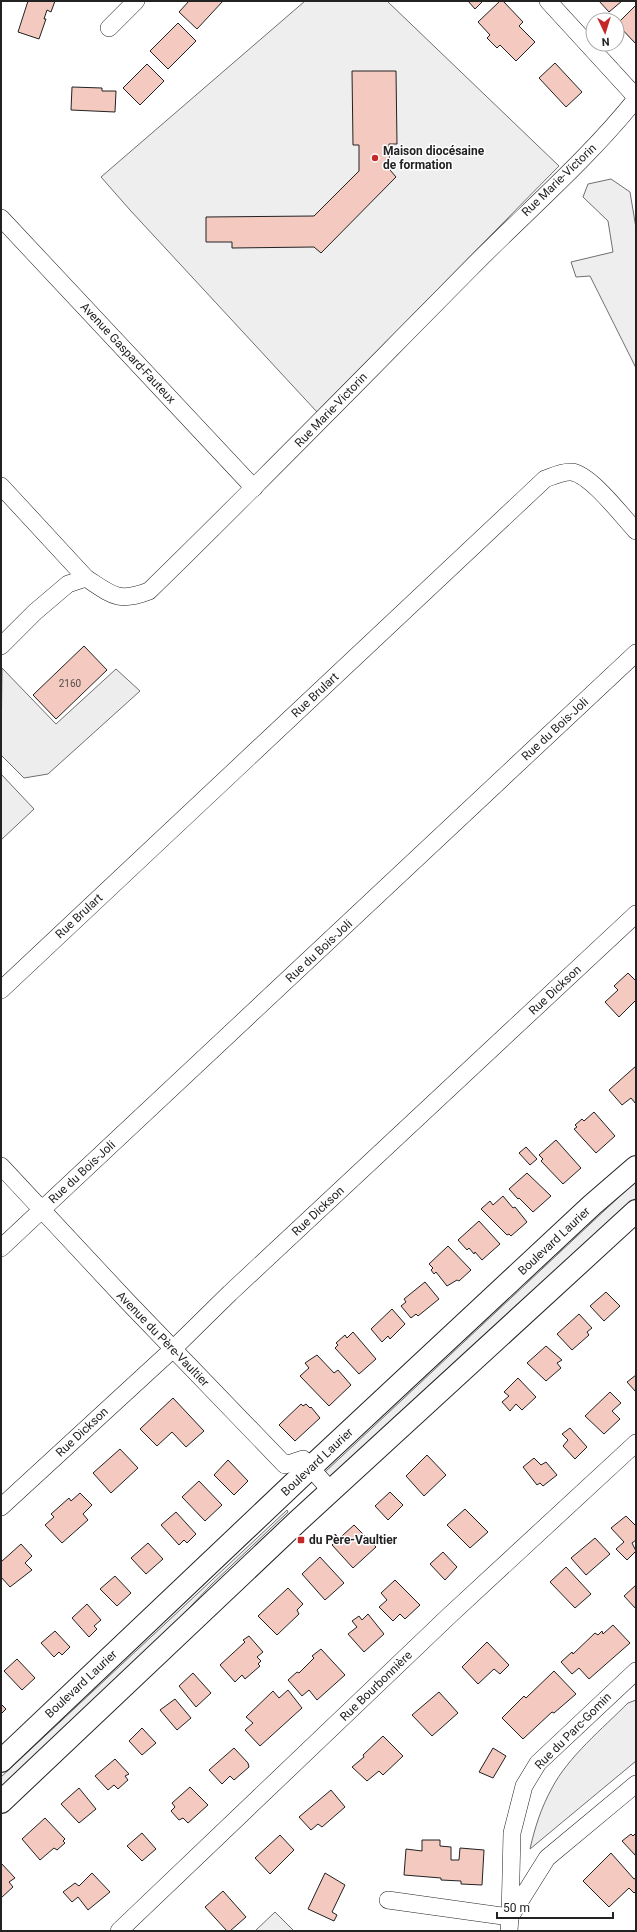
<svg xmlns="http://www.w3.org/2000/svg" width="637" height="1932" font-family="Roboto,sans-serif">
	<style>
		.green { fill: #eee; stroke: #6f6f6f }
		.parking { fill: #ededed; stroke: #6f6f6f }
		.building { fill: #f3c9c0; stroke: #222 }
		.lines { fill: none; stroke-linecap: round; stroke-linejoin: round }
		.minor-casing { stroke: #222; stroke-width: 18 }
		.major-casing { stroke: #222; stroke-width: 24 }
		.minor { stroke: #fff; stroke-width: 17 }
		.major { stroke: #fff; stroke-width: 22 }
		.poi-dot { fill: #c62828; stroke: #fff; stroke-width: 1.5 }
		.labels { text-anchor: middle; dominant-baseline: central; stroke-width: 3; stroke-linejoin: round; paint-order: stroke }
		.number-label { font-size: 10px; fill: #564c4a }
		.poi-label { font-size: 12px; font-weight: bold; fill: #222; stroke: #fff; text-anchor: start }
		.street-label { font-size: 12px; fill: #222; stroke: #fff }
	</style>
	<rect width="100%" height="100%" fill="#fff"/>
	<!-- green -->
	<g class="green">
		<polygon points="305,1 387,1 559,166 317,412 130,210 101,177"/>
		<polygon points="611,179 630,192 636,228 636,368 590,276 576,277 571,262 613,252 608,221 583,197 588,184"/>
		<polygon points="1,774 34,809 1,840"/>
		<polygon points="636,1181 636,1198 330,1478 325,1472"/>
		<polygon points="287,1510 288,1512 211,1585 133,1667 1,1792 1,1777"/>
		<path d="M636 1700V1761L530 1849C535 1827 541 1808 552 1788 568 1757 603 1728 628 1703Z"/>
		<polygon points="275,1912 294,1931 255,1931"/>
	</g>
	<!-- parking -->
	<polygon class="parking" points="2,668 56,724 116,669 140,691 48,774 24,778 1,755"/>
	<!-- building -->
	<g class="building">
		<polygon points="28,1 55,1 51,12 47,10 44,19 46,19 39,39 18,32"/>
		<polygon points="189,1 223,1 197,29 179,12"/>
		<polygon points="468,1 483,1 475,9"/>
		<polygon points="500,1 503,1 523,22 519,26 535,42 516,61 500,45 497,48 487,38 490,35 478,22"/>
		<polygon points="599,1 622,1 609,12"/>
		<polygon points="636,5 636,44 617,24"/>
		<polygon points="178,23 196,41 168,69 150,51"/>
		<polygon points="555,63 582,92 566,107 539,78"/>
		<polygon points="147,64 164,81 140,105 123,88"/>
		<polygon points="352,71 396,71 397,144 389,144 390,170 396,177 321,253 314,247 232,248 232,242 206,242 206,217 314,216 359,171 359,145 353,145"/>
		<polygon points="72,87 102,88 102,91 116,91 115,112 71,110"/>
		<polygon points="84,646 107,670 56,719 33,695"/>
		<polygon points="628,973 636,981 636,1000 619,1017 605,1002 618,990 614,986"/>
		<polygon points="636,1066 636,1104 631,1098 622,1105 609,1090"/>
		<polygon points="594,1112 615,1136 596,1153 574,1129 577,1127 575,1125 582,1119 584,1121"/>
		<polygon points="556,1140 581,1168 563,1184 541,1161 543,1159 539,1155"/>
		<polygon points="526,1147 537,1159 530,1165 519,1153"/>
		<polygon points="527,1173 551,1196 533,1212 519,1198 518,1199 509,1189"/>
		<polygon points="503,1196 513,1208 515,1207 527,1222 511,1236 509,1234 507,1235 481,1209 490,1201 493,1205"/>
		<polygon points="479,1221 500,1244 482,1260 475,1252 474,1254 469,1248 467,1250 458,1240"/>
		<polygon points="448,1246 471,1270 459,1281 457,1280 447,1286 436,1272 434,1274 431,1270 433,1268 429,1264"/>
		<polygon points="425,1282 439,1299 418,1316 416,1314 411,1318 401,1306 406,1302 404,1299"/>
		<polygon points="606,1292 620,1306 604,1321 590,1306"/>
		<polygon points="392,1309 405,1324 390,1339 388,1336 382,1342 371,1329"/>
		<polygon points="579,1314 592,1328 587,1332 589,1335 572,1350 557,1334"/>
		<polygon points="353,1332 376,1359 359,1374 335,1348 338,1345 336,1343 345,1335 347,1338"/>
		<polygon points="546,1346 562,1360 557,1363 561,1368 546,1381 527,1363"/>
		<polygon points="317,1355 334,1373 338,1370 351,1385 329,1406 300,1376 309,1368 305,1363"/>
		<polygon points="636,1375 636,1392 627,1382"/>
		<polygon points="518,1378 536,1397 522,1410 516,1404 510,1411 502,1402 509,1396 504,1392"/>
		<polygon points="610,1392 621,1403 612,1411 620,1419 604,1434 585,1416"/>
		<polygon points="173,1398 204,1431 186,1447 172,1432 157,1446 140,1429"/>
		<polygon points="301,1404 303,1406 306,1404 310,1408 311,1407 320,1418 295,1441 279,1425"/>
		<polygon points="570,1428 587,1447 575,1459 563,1446 568,1440 562,1434"/>
		<polygon points="120,1449 138,1468 111,1493 93,1473"/>
		<polygon points="427,1455 446,1475 424,1496 406,1476"/>
		<polygon points="534,1458 541,1465 546,1462 557,1475 543,1486 540,1483 537,1485 523,1467"/>
		<polygon points="228,1460 248,1481 234,1495 214,1475"/>
		<polygon points="199,1481 222,1505 205,1521 182,1497"/>
		<polygon points="390,1492 403,1505 388,1520 375,1506"/>
		<polygon points="80,1493 92,1505 83,1514 88,1520 62,1543 45,1525 54,1517 51,1514 69,1498 71,1501"/>
		<polygon points="465,1509 488,1532 470,1548 447,1525"/>
		<polygon points="176,1512 196,1534 187,1543 184,1540 179,1545 161,1525"/>
		<polygon points="626,1516 636,1526 636,1540 632,1543 636,1551 627,1560 616,1549 624,1542 611,1528"/>
		<polygon points="354,1525 376,1547 353,1568 332,1545"/>
		<polygon points="595,1538 610,1554 586,1575 571,1558"/>
		<polygon points="148,1543 163,1559 146,1574 131,1558"/>
		<polygon points="21,1544 32,1556 25,1563 32,1570 10,1587 1,1577 1,1562"/>
		<polygon points="443,1552 457,1567 445,1580 430,1564"/>
		<polygon points="320,1557 344,1583 325,1600 302,1574"/>
		<polygon points="566,1567 591,1594 575,1608 550,1582"/>
		<polygon points="115,1576 131,1593 117,1606 100,1589"/>
		<polygon points="395,1580 420,1605 405,1619 400,1614 393,1621 379,1607 387,1600 381,1593"/>
		<polygon points="636,1585 636,1609 624,1596"/>
		<polygon points="288,1588 303,1604 297,1610 299,1614 277,1635 258,1616"/>
		<polygon points="87,1604 101,1620 94,1626 97,1629 89,1637 72,1618"/>
		<polygon points="368,1614 384,1634 364,1652 348,1634 357,1627 352,1621 359,1616 362,1620"/>
		<polygon points="613,1625 630,1643 589,1679 579,1668 572,1674 561,1662 572,1652 573,1654 595,1633 598,1635 602,1631 603,1634"/>
		<polygon points="55,1631 70,1647 62,1655 59,1652 54,1657 41,1643"/>
		<polygon points="249,1636 263,1652 257,1657 261,1661 258,1664 260,1666 245,1679 242,1675 235,1682 220,1665 245,1642 243,1640"/>
		<polygon points="487,1642 509,1665 500,1674 494,1669 478,1684 462,1667"/>
		<polygon points="321,1649 345,1675 317,1700 309,1690 302,1696 288,1680 297,1672 299,1673 314,1658 312,1656"/>
		<polygon points="17,1659 35,1678 22,1690 4,1671"/>
		<polygon points="554,1671 576,1694 554,1713 552,1712 523,1739 502,1718 524,1696 526,1698"/>
		<polygon points="193,1673 211,1693 196,1707 179,1686"/>
		<polygon points="288,1690 302,1708 260,1746 245,1730 253,1723 246,1717 273,1691 279,1698"/>
		<polygon points="439,1692 458,1713 432,1736 412,1715"/>
		<polygon points="175,1699 191,1718 177,1730 160,1710"/>
		<polygon points="1,1704 6,1709 1,1714"/>
		<polygon points="142,1728 156,1743 142,1755 129,1741"/>
		<polygon points="383,1736 403,1756 383,1775 379,1771 367,1781 352,1767 364,1757 363,1755"/>
		<polygon points="234,1748 248,1763 249,1767 234,1780 230,1776 222,1784 209,1770"/>
		<polygon points="493,1748 506,1756 493,1778 479,1772"/>
		<polygon points="115,1759 129,1774 125,1776 128,1780 118,1789 114,1785 108,1790 95,1776"/>
		<polygon points="190,1787 208,1805 188,1823 183,1818 179,1820 171,1811 175,1807 172,1803"/>
		<polygon points="79,1788 96,1809 79,1823 61,1804"/>
		<polygon points="331,1790 345,1807 322,1827 318,1824 311,1830 299,1817"/>
		<polygon points="45,1818 65,1839 63,1841 65,1843 57,1850 54,1848 40,1860 22,1839"/>
		<polygon points="142,1833 156,1849 142,1861 127,1846"/>
		<polygon points="636,1833 636,1856 622,1841 631,1834 633,1836"/>
		<polygon points="280,1835 294,1850 270,1874 255,1858"/>
		<polygon points="422,1840 440,1840 440,1846 451,1847 451,1860 459,1860 460,1848 484,1850 482,1885 461,1884 461,1881 441,1880 441,1878 404,1875 406,1849 422,1851"/>
		<polygon points="611,1853 634,1879 636,1878 636,1891 634,1893 629,1888 609,1907 583,1881"/>
		<polygon points="1,1863 15,1878 9,1882 13,1887 1,1898"/>
		<polygon points="92,1873 110,1892 88,1910 78,1897 72,1902 63,1892 75,1883 79,1886"/>
		<polygon points="325,1873 345,1885 332,1912 337,1915 334,1921 308,1909"/>
		<polygon points="223,1891 246,1917 230,1931 227,1931 205,1907"/>
	</g>
	<g class="lines">
		<!-- minor casing -->
		<g class="minor-casing">
			<g id="minor">
				<polyline points="548,1 636,97"/>
				<polyline points="109,28 136,1"/>
				<polyline points="1,218 254,488"/>
				<polyline points="1,486 86,578"/>
				<path d="M1 646 35 612 68 584 86 578C112 595 118 603 149 591 258 485 364 376 471 268 526 212 587 160 636 99"/>
				<path d="M1 990 545 479C553 476 563 471 572 472 591 475 622 516 636 531"/>
				<polyline points="1,1166 127,1301 285,1465 303,1459 331,1491"/>
				<polyline points="1,1248 636,653"/>
				<polyline points="1,1507 173,1349 230,1293 636,914"/>
				<polyline points="636,1671 538,1763 524,1786 512,1833 510,1917 547,1858 636,1784"/>
				<polyline points="388,1900 510,1917 509,1931"/>
				<polyline points="119,1931 450,1615 636,1443"/>
			</g>
		</g>
		<!-- major casing -->
		<g class="major-casing">
			<g id="major">
				<polyline points="1,1761 310,1468 592,1205 636,1167"/>
				<polyline points="1,1802 298,1521 636,1211"/>
			</g>
		</g>
		<!-- minor -->
		<use href="#minor" class="minor"/>
		<!-- major -->
		<use href="#major" class="major"/>
	</g>
	<!-- markers -->
	<g class="poi-dot">
		<circle cx="375" cy="158" r="4"/>
		<rect x="297" y="1536" width="8" height="8" rx="2"/>
	</g>
	<g class="labels">
		<!-- number labels -->
		<g class="number-label">
			<text x="70" y="683">2160</text>
		</g>
		<!-- poi labels -->
		<g class="poi-label">
			<text x="383" y="151">Maison diocésaine<tspan x="383" dy="14">de formation</tspan></text>
			<text x="309" y="1540">du Père-Vaultier</text>
		</g>
		<!-- street labels -->
		<g class="street-label">
			<text transform="translate(559 180) rotate(-44)">Rue Marie-Victorin</text>
			<text transform="translate(128 353) rotate(47)">Avenue Gaspard-Fauteux</text>
			<text transform="translate(331 410) rotate(-46)">Rue Marie-Victorin</text>
			<text transform="translate(315 695) rotate(-43)">Rue Brulart</text>
			<text transform="translate(555 729) rotate(-43)">Rue du Bois-Joli</text>
			<text transform="translate(79 916) rotate(-43)">Rue Brulart</text>
			<text transform="translate(319 951) rotate(-43)">Rue du Bois-Joli</text>
			<text transform="translate(555 990) rotate(-43)">Rue Dickson</text>
			<text transform="translate(82 1172) rotate(-43)">Rue du Bois-Joli</text>
			<text transform="translate(318 1211) rotate(-43)">Rue Dickson</text>
			<text transform="translate(554 1241) rotate(-43)">Boulevard Laurier</text>
			<text transform="translate(163 1339) rotate(46)">Avenue du Père-Vaultier</text>
			<text transform="translate(82 1432) rotate(-43)">Rue Dickson</text>
			<text transform="translate(317 1462) rotate(-43)">Boulevard Laurier</text>
			<text transform="translate(81 1684) rotate(-43)">Boulevard Laurier</text>
			<text transform="translate(376 1686) rotate(-44)">Rue Bourbonnière</text>
			<text transform="translate(573 1731) rotate(-45)">Rue du Parc-Gomin</text>
		</g>
	</g>
	<!-- border -->
	<rect width="637" height="1932" fill="none" stroke="#222222" stroke-width="4"/>
	<!-- north arrow -->
	<g transform="translate(605 32) rotate(176)"><circle r="19" fill="#ffffff" stroke="#a7a7a7"/>
	<path d="M0-3L7 15L0 10L-7 15Z" fill="#c62828"/>
	<text y="-6" font-size="11" font-weight="bold" text-anchor="middle" fill="#222222">N</text>
	</g>
	<!-- scale -->
	<path d="M497 1912v6h116v-6" fill="none" stroke="#222222" stroke-width="2"/>
	<text x="503" y="1912" font-size="12" fill="#222222" stroke="#ffffff" stroke-width="3" paint-order="stroke">50 m</text>
</svg>
